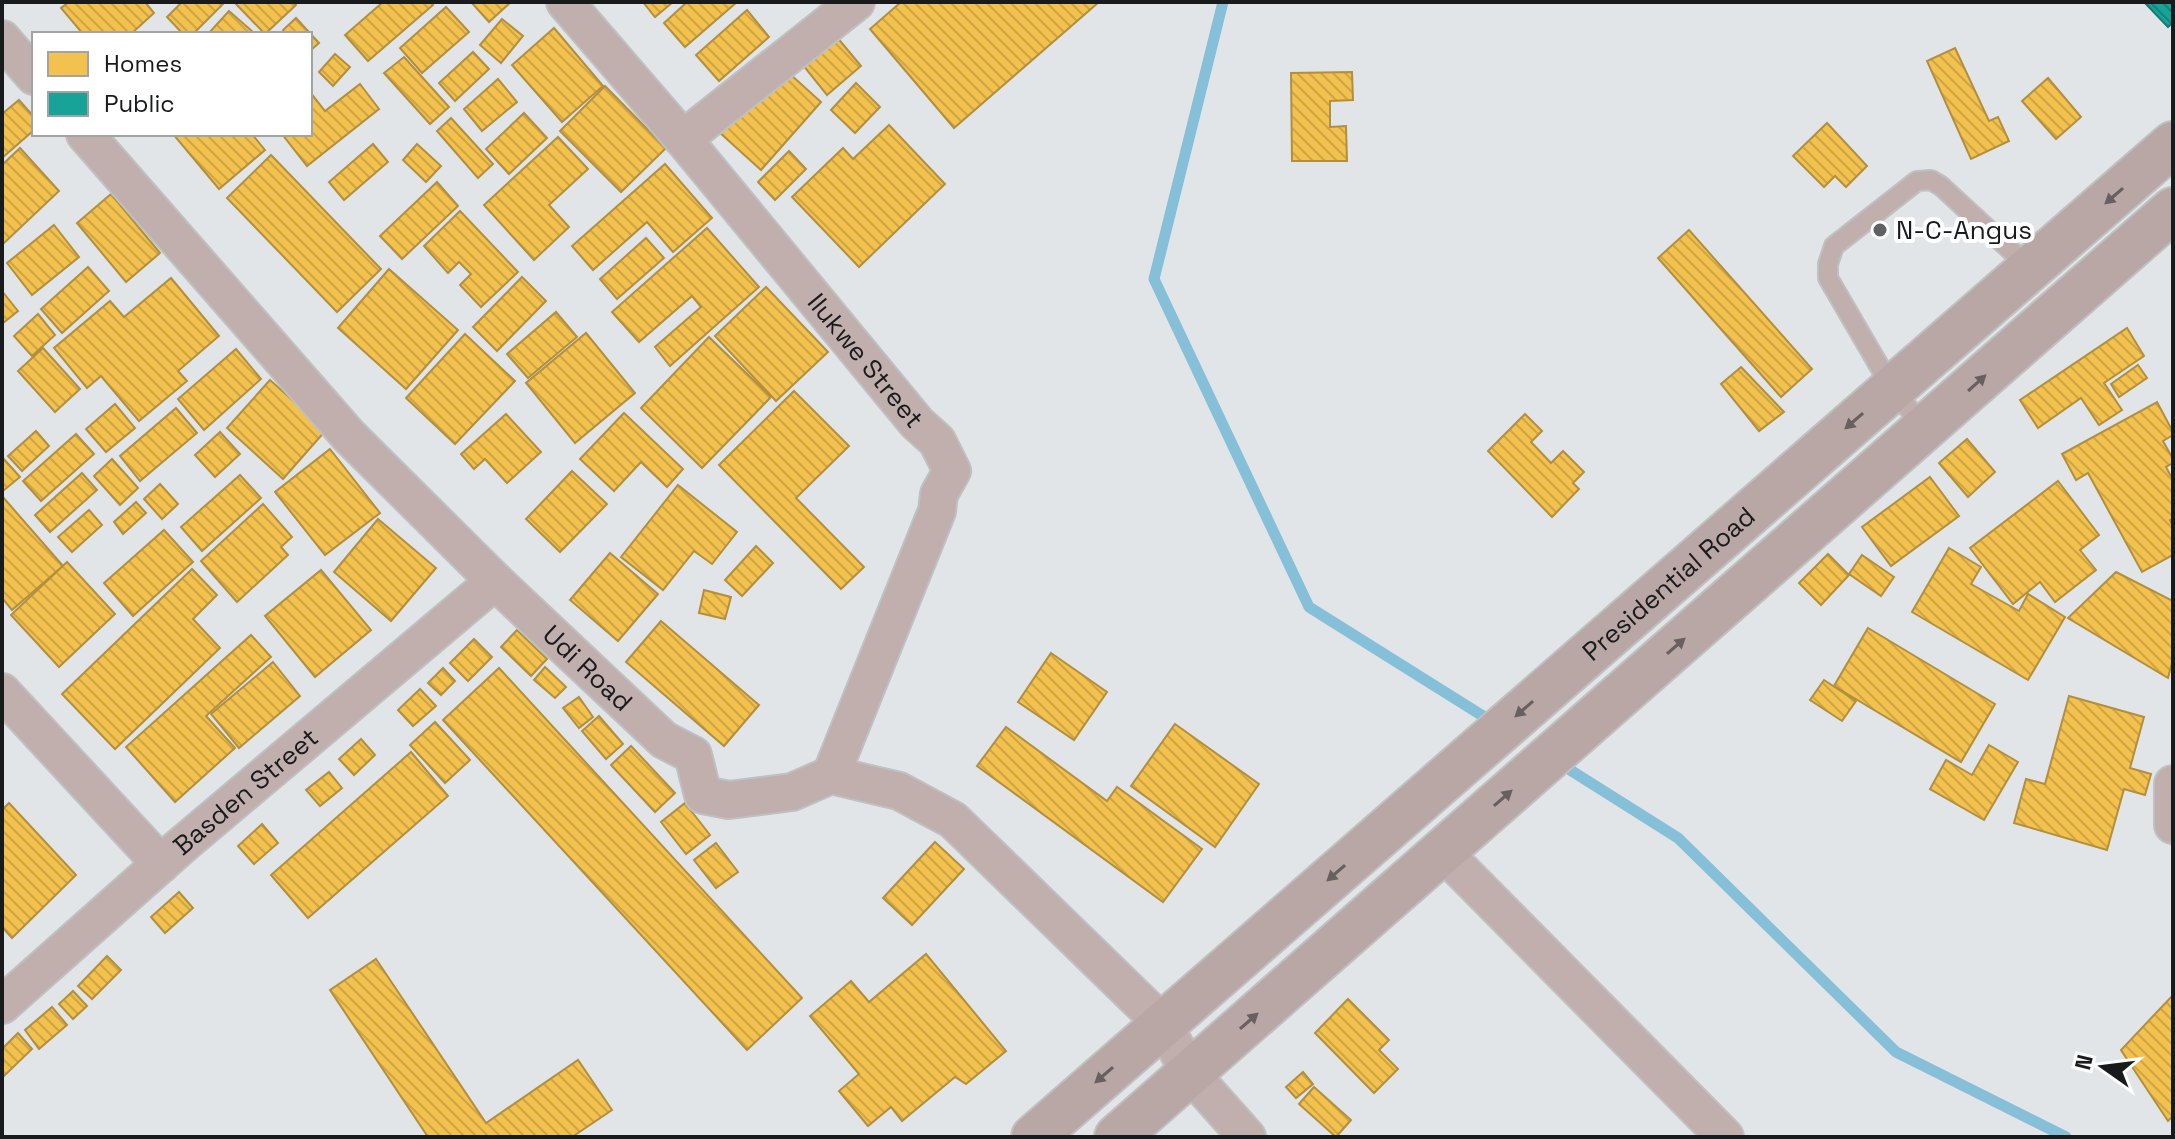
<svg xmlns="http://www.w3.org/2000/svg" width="2175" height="1139" font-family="'Space Grotesk',sans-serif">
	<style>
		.homes { fill: url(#homes-back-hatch); stroke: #b18f3f; stroke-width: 2 }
		.public { fill: url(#public-back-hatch); stroke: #177a72; stroke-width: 2 }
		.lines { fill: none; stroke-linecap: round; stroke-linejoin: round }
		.stream { stroke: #86bfd8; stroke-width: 11 }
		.service-casing { stroke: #bec0c1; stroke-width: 22 }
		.minor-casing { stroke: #bec0c1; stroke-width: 40 }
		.primary-casing { stroke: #bec0c1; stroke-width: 48 }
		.service { stroke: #c0afad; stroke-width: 18 }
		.minor { stroke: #c0afad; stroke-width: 36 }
		.primary { stroke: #b8a7a5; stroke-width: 44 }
		.oneway { fill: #686060 }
		.poi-dot { fill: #5f6162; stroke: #fff; stroke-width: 3 }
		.labels { text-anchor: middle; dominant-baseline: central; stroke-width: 8; stroke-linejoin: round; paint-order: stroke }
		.poi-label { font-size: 26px; fill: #181a1b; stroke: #fff; text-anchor: start }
		.street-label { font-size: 26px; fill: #181a1b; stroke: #fff }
	</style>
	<defs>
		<pattern id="homes-back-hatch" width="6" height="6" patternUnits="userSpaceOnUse" patternTransform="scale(2)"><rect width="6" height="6" fill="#f2c14e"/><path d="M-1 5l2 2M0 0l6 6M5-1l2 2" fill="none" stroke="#cfa544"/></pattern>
		<pattern id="public-back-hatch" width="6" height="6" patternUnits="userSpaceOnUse" patternTransform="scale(2)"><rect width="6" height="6" fill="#17a398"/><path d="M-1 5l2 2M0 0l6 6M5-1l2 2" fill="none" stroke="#14847b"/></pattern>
	</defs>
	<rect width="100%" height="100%" fill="#e2e5e7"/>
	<!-- homes -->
	<g class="homes">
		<polygon points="69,2 145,2 154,13 131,34 83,34 61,8"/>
		<polygon points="182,2 221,2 223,4 193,34 183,34 167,17"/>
		<polygon points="234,2 293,2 296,5 265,34"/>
		<polygon points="383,2 430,2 433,5 368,61 345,35"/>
		<polygon points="471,2 511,2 489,22"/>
		<polygon points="643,2 673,2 655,17"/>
		<polygon points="687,2 737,2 685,47 664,23"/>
		<polygon points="901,2 1099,2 954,128 870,29"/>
		<polygon points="446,7 469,32 422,73 400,48"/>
		<polygon points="747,10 769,37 719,81 696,55"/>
		<polygon points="229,11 253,32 251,34 208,34"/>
		<polygon points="296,18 319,43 310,51 310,34 286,34 283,30"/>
		<polygon points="502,19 523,36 501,63 480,45"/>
		<polygon points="554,28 603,86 562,122 512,65"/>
		<polygon points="836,36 861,66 827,95 802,64"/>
		<polygon points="1955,48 1989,121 1998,117 2009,141 1971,159 1927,61"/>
		<polygon points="473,52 489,69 455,101 439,83"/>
		<polygon points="335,54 350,67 333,86 319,72"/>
		<polygon points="404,57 449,107 430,124 384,73"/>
		<polygon points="780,65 821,102 761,170 720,133"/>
		<polygon points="1352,72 1353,100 1330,101 1330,127 1346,126 1347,161 1292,161 1291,73"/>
		<polygon points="2048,78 2081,117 2056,139 2022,101"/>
		<polygon points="498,79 517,102 482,131 464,109"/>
		<polygon points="856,83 880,107 855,133 831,110"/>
		<polygon points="360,84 379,109 307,166 282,134 310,134 310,92 325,111"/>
		<polygon points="605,86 666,148 621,192 560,131"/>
		<polygon points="19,100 34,117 34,130 2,158 2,114"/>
		<polygon points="524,113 547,138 509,174 486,149"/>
		<polygon points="451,118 493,164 478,178 437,131"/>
		<polygon points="1827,123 1867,166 1846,187 1835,176 1824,187 1793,156"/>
		<polygon points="889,125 945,184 859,267 792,197 843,148 853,159"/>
		<polygon points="173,134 252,134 265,150 219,189"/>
		<polygon points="558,137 588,169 549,205 569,227 534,260 484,205"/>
		<polygon points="373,144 388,162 344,200 329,182"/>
		<polygon points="417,144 441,166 426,182 403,160"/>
		<polygon points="20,148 59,191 2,245 2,165"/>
		<polygon points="789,151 806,169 775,200 758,182"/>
		<polygon points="271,155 381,269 337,312 227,198"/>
		<polygon points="665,164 712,218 673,252 647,222 593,270 572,246"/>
		<polygon points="437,182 458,206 402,259 380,236"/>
		<polygon points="111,194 160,253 126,282 77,223"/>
		<polygon points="460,211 518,272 481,307 460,285 471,274 459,262 448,273 424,246"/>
		<polygon points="54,225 79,257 32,295 7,263"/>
		<polygon points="707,228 759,287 670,366 655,347 701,307 692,296 639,342 612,312"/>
		<polygon points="1689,230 1812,369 1781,397 1658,258"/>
		<polygon points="646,238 664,258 617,299 600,279"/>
		<polygon points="88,267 109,291 62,333 41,309"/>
		<polygon points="389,269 458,330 406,389 338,328"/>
		<polygon points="522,277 546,301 497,351 473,327"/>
		<polygon points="171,278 219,336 178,371 187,381 139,421 101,376 87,388 54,348 110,301 124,317"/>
		<polygon points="766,287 828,352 776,401 715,336"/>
		<polygon points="2,291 18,311 2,324"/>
		<polygon points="556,312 577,337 528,378 507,354"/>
		<polygon points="38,314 55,335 32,356 14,336"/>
		<polygon points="2127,328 2144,356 2104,383 2122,410 2099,425 2081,398 2038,428 2020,400"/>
		<polygon points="586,333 635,393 575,443 526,383"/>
		<polygon points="465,334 515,381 455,444 406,398"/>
		<polygon points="709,337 771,397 702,468 641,408"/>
		<polygon points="43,348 80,389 55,412 18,371"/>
		<polygon points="236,349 261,379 204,430 178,399"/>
		<polygon points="2138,365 2147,378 2119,397 2111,384"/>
		<polygon points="1741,367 1784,412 1759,431 1721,384"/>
		<polygon points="270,380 326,430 283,479 227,428"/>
		<polygon points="794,391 849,446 796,498 864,567 841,589 719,465"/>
		<polygon points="2157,402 2173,432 2173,435 2163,441 2173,459 2173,463 2166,467 2173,480 2173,518 2170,520 2173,527 2173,555 2142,572 2088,473 2076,480 2062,454"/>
		<polygon points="115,404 135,428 106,452 86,429"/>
		<polygon points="176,408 197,433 140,481 120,456"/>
		<polygon points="624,413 683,469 667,487 641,462 614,491 580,459"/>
		<polygon points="506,414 541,452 507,483 485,459 474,469 461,454"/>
		<polygon points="1525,414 1542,431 1531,442 1551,463 1563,451 1584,472 1573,483 1579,489 1552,517 1488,451"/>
		<polygon points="36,431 49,446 22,471 8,456"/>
		<polygon points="220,432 240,454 215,477 195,455"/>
		<polygon points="76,434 94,454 41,501 23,481"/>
		<polygon points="1967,439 1995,472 1968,497 1939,463"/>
		<polygon points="330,449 380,513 325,555 275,492"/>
		<polygon points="2,457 20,477 3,491 2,490"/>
		<polygon points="112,459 138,488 120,505 94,476"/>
		<polygon points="572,471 607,504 560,552 526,519"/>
		<polygon points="82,473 97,490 50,532 35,515"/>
		<polygon points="240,475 261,498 202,551 181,527"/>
		<polygon points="1930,477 1959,516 1891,566 1862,527"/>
		<polygon points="2058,481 2099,535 2080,550 2096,570 2055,602 2040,582 2013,604 1970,548"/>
		<polygon points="160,484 178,504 162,519 144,499"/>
		<polygon points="678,485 737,532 712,564 694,551 663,590 621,557"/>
		<polygon points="2,496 63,566 12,610 2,598"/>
		<polygon points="136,502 146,513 123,534 114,522"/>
		<polygon points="263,504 292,537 281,547 288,555 237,602 201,561"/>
		<polygon points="89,510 102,525 72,552 58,537"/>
		<polygon points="378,519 436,568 391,621 334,572"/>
		<polygon points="164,530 193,562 133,616 104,583"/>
		<polygon points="756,546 773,563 742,596 725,580"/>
		<polygon points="1949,548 1981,567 1971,584 2019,611 2028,594 2065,617 2028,680 1912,612"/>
		<polygon points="610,553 658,594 618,641 570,600"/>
		<polygon points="1828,554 1849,575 1821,605 1799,583"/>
		<polygon points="1862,555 1894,577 1881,596 1849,574"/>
		<polygon points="67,562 115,614 59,667 11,615"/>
		<polygon points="192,569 217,595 193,619 220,648 115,749 62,694"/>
		<polygon points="321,570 371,630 315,677 265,616"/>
		<polygon points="2116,572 2173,601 2173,659 2168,678 2068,618"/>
		<polygon points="704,590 731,597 725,619 699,613"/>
		<polygon points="661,621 759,705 724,746 626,662"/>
		<polygon points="1868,628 1995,704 1961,762 1834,686"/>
		<polygon points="517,630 547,659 531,676 501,647"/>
		<polygon points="251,635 271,657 206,716 235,748 175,802 126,747"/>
		<polygon points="474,639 492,657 468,681 450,663"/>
		<polygon points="1051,653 1107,692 1074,740 1018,702"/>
		<polygon points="273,662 300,696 239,748 211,714"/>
		<polygon points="545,667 566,687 555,698 534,680"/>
		<polygon points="443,668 455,681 441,695 428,683"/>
		<polygon points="499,668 802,998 747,1050 443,720"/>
		<polygon points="1824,680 1856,701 1842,721 1810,700"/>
		<polygon points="420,689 436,706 413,726 398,710"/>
		<polygon points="2069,696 2144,717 2130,768 2151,774 2145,795 2124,789 2107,850 2014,823 2026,779 2045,784"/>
		<polygon points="579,697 593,717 579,728 563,708"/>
		<polygon points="599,716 623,744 606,759 582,731"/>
		<polygon points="435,722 470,760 445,783 410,745"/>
		<polygon points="1175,724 1259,784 1215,847 1131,786"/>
		<polygon points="1006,727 1107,801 1117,787 1202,849 1163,902 977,766"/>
		<polygon points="361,739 375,755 354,775 339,759"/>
		<polygon points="1989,745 2018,762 1984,820 1930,789 1946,760 1972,775"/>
		<polygon points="631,746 675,793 655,812 611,765"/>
		<polygon points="411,752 448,796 308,918 271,875"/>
		<polygon points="329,772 342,788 320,806 306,790"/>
		<polygon points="9,803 76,875 12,938 2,927 2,810"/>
		<polygon points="685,803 710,835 686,854 661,822"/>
		<polygon points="262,824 278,843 254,864 238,846"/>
		<polygon points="935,842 964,869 912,925 883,898"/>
		<polygon points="716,843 738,872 716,888 694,860"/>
		<polygon points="179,892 193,908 165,933 151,917"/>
		<polygon points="926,954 1006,1051 966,1084 955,1077 902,1121 891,1107 868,1126 839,1091 859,1074 810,1016 851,981 869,1002"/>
		<polygon points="107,956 121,970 92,999 78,986"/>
		<polygon points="376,959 486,1123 578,1060 612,1110 572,1137 428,1137 330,990"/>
		<polygon points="73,991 87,1006 73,1019 59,1004"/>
		<polygon points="2173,995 2173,1116 2168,1121 2121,1050"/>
		<polygon points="1348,999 1389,1040 1379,1050 1398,1069 1374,1093 1315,1033"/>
		<polygon points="52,1007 67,1025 39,1049 25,1030"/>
		<polygon points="18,1033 32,1049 2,1078 2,1049"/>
		<polygon points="1303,1072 1313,1084 1296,1098 1286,1087"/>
		<polygon points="1314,1087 1351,1120 1336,1137 1299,1104"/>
	</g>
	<!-- public -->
	<polygon class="public" points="2144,2 2173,2 2173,22 2168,27"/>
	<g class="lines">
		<!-- stream -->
		<g class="stream">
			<polyline points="1223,2 1154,279 1309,607 1494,723"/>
			<polyline points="1556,761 1678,838 1896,1052 2066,1137"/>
		</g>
		<!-- service casing -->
		<g class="service-casing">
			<polyline id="service" points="1925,429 1892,388 1828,278 1828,264 1834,246 1917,181 1931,180 1941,186 2030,268"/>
		</g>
		<!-- minor casing -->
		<g class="minor-casing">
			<g id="minor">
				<path id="s1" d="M565 2 683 139 917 423 937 441 952 471 939 494 937 511 831 775"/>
				<polyline points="2,39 34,76"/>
				<path id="s2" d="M85 134 349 436 495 581 664 740 693 755 703 795 729 800 792 792 831 775 899 791 953 820 1163 1024 1190 1073 1247 1137"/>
				<polyline points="683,139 856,2"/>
				<polyline points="2,692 161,864"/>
				<polyline points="2173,784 2173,825"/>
				<polyline points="1442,851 1725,1137"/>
				<path id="s3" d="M2 1005 181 846 495 581"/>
			</g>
		</g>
		<!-- primary casing -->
		<g class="primary-casing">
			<g id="primary">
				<path id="s4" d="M1034 1137 2173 144"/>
				<polyline points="1117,1137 2173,210"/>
			</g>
		</g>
		<!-- service -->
		<use href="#service" class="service"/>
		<!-- minor -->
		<use href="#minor" class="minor"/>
		<!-- primary -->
		<use href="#primary" class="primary"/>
	</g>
	<!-- one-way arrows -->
	<defs><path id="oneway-solid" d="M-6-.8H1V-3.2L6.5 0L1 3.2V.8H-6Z" transform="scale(2)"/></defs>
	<g class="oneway">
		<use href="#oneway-solid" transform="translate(2114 196) rotate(139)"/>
		<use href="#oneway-solid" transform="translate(1977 383) rotate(-42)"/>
		<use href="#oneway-solid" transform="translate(1854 421) rotate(139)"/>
		<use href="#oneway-solid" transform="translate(1676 646) rotate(-41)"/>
		<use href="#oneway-solid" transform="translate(1524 709) rotate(139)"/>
		<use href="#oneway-solid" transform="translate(1503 798) rotate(-41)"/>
		<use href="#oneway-solid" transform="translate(1336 873) rotate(139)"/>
		<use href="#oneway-solid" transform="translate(1249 1021) rotate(-41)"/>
		<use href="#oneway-solid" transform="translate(1104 1075) rotate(139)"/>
	</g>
	<!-- markers -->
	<circle class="poi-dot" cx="1880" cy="230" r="8"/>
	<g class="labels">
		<!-- poi labels -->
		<g class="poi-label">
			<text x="1896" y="230">N-C-Angus</text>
		</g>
		<!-- street labels -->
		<g class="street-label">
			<text stroke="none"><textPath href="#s1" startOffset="468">Ilukwe Street</textPath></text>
			<text stroke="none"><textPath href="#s4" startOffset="842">Presidential Road</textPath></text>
			<text stroke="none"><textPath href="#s2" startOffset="734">Udi Road</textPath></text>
			<text stroke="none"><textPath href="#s3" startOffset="324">Basden Street</textPath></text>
		</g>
	</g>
	<!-- border -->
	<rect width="2175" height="1139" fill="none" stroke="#181a1b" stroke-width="8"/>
	<!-- legend -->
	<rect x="32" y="32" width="280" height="104" fill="#ffffff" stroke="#a3a3a4" stroke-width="2"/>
	<rect x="48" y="52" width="40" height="24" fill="#f2c14e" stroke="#a3a3a4" stroke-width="2"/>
	<text x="104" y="72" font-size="24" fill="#181a1b">Homes</text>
	<rect x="48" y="92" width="40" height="24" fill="#17a398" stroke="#a3a3a4" stroke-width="2"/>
	<text x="104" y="112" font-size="24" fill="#181a1b">Public</text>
	<!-- north arrow -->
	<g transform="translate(2103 1067) rotate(284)" stroke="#ffffff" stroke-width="6" paint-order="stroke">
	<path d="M0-6L14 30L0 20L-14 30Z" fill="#181a1b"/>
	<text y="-12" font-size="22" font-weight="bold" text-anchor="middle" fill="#181a1b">N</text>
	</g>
</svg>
